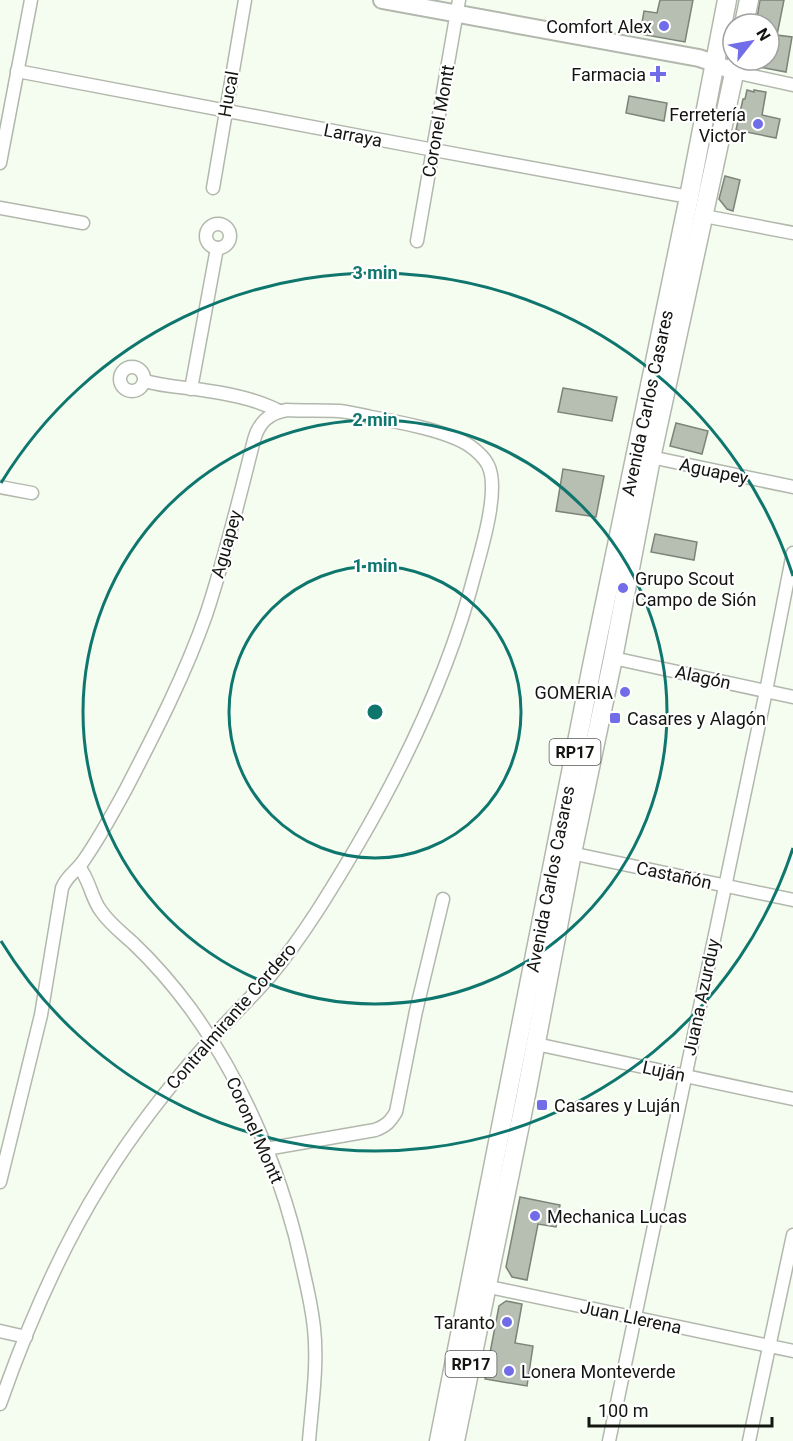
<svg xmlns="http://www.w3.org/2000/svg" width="793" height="1441" font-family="Roboto,sans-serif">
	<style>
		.building { fill: #b7beb2; stroke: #7d8378; stroke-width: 1.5 }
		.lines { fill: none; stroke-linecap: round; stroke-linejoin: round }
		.street-casing { stroke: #b2b8ad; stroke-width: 15 }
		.secondary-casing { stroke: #b2b8ad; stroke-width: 20 }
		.primary-casing { stroke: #b2b8ad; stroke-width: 21 }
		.street { stroke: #fff; stroke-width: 12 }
		.secondary { stroke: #fff; stroke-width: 16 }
		.primary { stroke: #fff; stroke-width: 18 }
		.ring { fill: none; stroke: #0f766e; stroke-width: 3 }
		.poi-dot { fill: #716ce7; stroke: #fff; stroke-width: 2 }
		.labels { text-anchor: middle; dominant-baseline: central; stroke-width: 4.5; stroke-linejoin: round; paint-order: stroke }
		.shield { fill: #fff; stroke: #5a5b58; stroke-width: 1.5 }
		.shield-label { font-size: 16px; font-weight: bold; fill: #131511 }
		.poi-label { font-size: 18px; fill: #131511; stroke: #fff; text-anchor: end }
		.street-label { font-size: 18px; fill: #131511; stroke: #fff }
		.centre { fill: #0f766e; stroke: #fff; stroke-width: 3 }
		.ring-label { font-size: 18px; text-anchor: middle; font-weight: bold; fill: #0f766e; stroke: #fff; stroke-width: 4.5; stroke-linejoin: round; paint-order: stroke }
	</style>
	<rect width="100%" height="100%" fill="#f5fcf0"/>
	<!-- building -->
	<g class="building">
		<polygon points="660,0 693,0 685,42 640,34 644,11 657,13"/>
		<polygon points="760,0 784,0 777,35 792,37 786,72 748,65 748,60 769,60 769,24 756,24"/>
		<polygon points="747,90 754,92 754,90 766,92 762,115 780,119 776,138 736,130 743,99 745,99"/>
		<polygon points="629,96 667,103 664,121 626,113"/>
		<polygon points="725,176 740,180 733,211 727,209 719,199"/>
		<polygon points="563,388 617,397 612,421 558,412"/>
		<polygon points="676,423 708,431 702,454 670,446"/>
		<polygon points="563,469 604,476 596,517 556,511"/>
		<polygon points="655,534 697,542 694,560 651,552"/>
		<polygon points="520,1197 560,1205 556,1227 538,1224 527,1280 512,1277 506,1267"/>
		<polygon points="506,1301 522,1304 515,1343 533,1346 527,1386 485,1379 499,1306"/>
	</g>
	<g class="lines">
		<!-- street casing -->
		<g class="street-casing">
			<g id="street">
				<polyline points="17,71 434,150 689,197"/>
				<polyline points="734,72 793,85"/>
				<polyline points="0,163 31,0"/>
				<polyline points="213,188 245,0"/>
				<polyline points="0,208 83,223"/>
				<polyline points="704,216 793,233"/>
				<circle cx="218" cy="236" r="12"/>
				<polyline points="417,241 459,0"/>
				<circle cx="132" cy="379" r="12"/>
				<path d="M145 381C162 386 179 387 196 389 224 393 254 398 279 411"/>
				<polyline points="191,389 217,248"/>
				<polyline points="646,456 793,487"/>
				<polyline points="0,487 32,493"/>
				<polyline points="613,658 793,697"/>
				<polyline points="566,852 793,900"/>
				<path d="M79 867C90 880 91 898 101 911 110 924 122 933 133 943 154 963 173 985 190 1008 246 1085 285 1181 304 1274 308 1291 312 1310 314 1328 318 1365 312 1404 309 1441"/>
				<polyline points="536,1044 793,1099"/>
				<path d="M266 1149 375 1130C386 1126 390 1122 396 1112L416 1011 443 899"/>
				<path d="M0 1182 41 1015 62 888C67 875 77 871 84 860 100 837 113 813 126 789 155 733 185 675 206 615 225 558 239 499 254 440 259 422 269 413 287 410 305 411 322 410 339 411 350 412 361 415 371 417 399 422 448 431 470 446 477 451 484 457 488 465 500 489 482 547 475 573 450 670 408 759 357 846 331 890 304 935 271 975 251 998 229 1019 209 1041 170 1085 134 1131 103 1181 60 1250 27 1327 0 1404"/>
				<polyline points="480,1285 793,1351"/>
				<polyline points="0,1331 26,1337"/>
				<polyline points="609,1441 766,691 793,553"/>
				<polyline points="749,1441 793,1235"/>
			</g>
		</g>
		<!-- secondary casing -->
		<g class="secondary-casing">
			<polyline id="secondary" points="382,0 699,58 714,63 734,72"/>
		</g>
		<!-- primary casing -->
		<g class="primary-casing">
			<g id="primary">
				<polyline points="744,24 749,0"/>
				<polyline points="439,1441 592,666 689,197 727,0"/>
				<polyline points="455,1441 525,1100 572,853 613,658 651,458 737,60"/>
			</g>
		</g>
		<!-- street -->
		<use href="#street" class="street"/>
		<!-- secondary -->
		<use href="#secondary" class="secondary"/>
		<!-- primary -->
		<use href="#primary" class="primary"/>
	</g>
	<!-- distance rings -->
	<g class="ring">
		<circle cx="375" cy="712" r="146"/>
		<circle cx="375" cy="712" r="292"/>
		<path d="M793 848A439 439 0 0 1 1 941M1 483A439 439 0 0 1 793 576"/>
	</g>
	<!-- markers -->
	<g class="poi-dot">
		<circle cx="664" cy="26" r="6"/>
		<path d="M655 65h6v6h6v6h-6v6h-6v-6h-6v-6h6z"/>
		<circle cx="758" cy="124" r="6"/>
		<circle cx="623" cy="588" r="6"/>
		<circle cx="625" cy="692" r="6"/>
		<rect x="609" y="712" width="12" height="12" rx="3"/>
		<rect x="536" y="1099" width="12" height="12" rx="3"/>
		<circle cx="535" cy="1216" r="6"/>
		<circle cx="507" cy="1322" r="6"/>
		<circle cx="509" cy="1371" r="6"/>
	</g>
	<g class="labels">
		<!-- shield labels -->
		<g class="shield">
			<rect x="549.5" y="739" width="51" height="26" rx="4.5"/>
			<rect x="445.5" y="1351" width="51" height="26" rx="4.5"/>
		</g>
		<g class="shield-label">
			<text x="575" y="752">RP17</text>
			<text x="471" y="1364">RP17</text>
		</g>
		<!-- poi labels -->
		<g class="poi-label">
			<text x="652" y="26">Comfort Alex</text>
			<text x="646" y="74">Farmacia</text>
			<text x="746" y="114">Ferretería<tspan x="746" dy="21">Victor</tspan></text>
			<text x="635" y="578" text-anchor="start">Grupo Scout<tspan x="635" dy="21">Campo de Sión</tspan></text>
			<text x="613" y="692">GOMERIA</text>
			<text x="627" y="718" text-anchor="start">Casares y Alagón</text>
			<text x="554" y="1105" text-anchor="start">Casares y Luján</text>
			<text x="547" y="1216" text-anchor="start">Mechanica Lucas</text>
			<text x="495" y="1322">Taranto</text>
			<text x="521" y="1371" text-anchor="start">Lonera Monteverde</text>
		</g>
		<!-- street labels -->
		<g class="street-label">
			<text transform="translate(228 94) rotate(-80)">Hucal</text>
			<text transform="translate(438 121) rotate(-80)">Coronel Montt</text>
			<text transform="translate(353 135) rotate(11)">Larraya</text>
			<text transform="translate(647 403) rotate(-78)">Avenida Carlos Casares</text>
			<text transform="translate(714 471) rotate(12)">Aguapey</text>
			<text transform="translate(226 544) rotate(-74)">Aguapey</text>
			<text transform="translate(703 677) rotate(12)">Alagón</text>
			<text transform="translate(674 875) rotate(12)">Castañón</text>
			<text transform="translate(550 879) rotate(-79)">Avenida Carlos Casares</text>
			<text transform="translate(701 997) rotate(-78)">Juana Azurduy</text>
			<text transform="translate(231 1016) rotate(-49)">Contralmirante Cordero</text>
			<text transform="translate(664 1071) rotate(12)">Luján</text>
			<text transform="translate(255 1130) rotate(66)">Coronel Montt</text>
			<text transform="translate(631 1317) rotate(12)">Juan Llerena</text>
		</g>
	</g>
	<circle cx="375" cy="712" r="9" class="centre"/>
	<g class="ring-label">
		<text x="375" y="279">3 min</text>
		<text x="375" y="426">2 min</text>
		<text x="375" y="572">1 min</text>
	</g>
	<!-- north arrow -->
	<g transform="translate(751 42) rotate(59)"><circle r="28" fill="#ffffff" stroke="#a1a1a0" stroke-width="1.5"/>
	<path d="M0-4.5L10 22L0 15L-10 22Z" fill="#716ce7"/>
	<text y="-9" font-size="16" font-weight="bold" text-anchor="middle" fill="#131511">N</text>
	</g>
	<!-- scale -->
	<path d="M589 1417v9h183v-9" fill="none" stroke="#131511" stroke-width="3"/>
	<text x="598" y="1417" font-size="18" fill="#131511" stroke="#ffffff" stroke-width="4.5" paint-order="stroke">100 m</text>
</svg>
